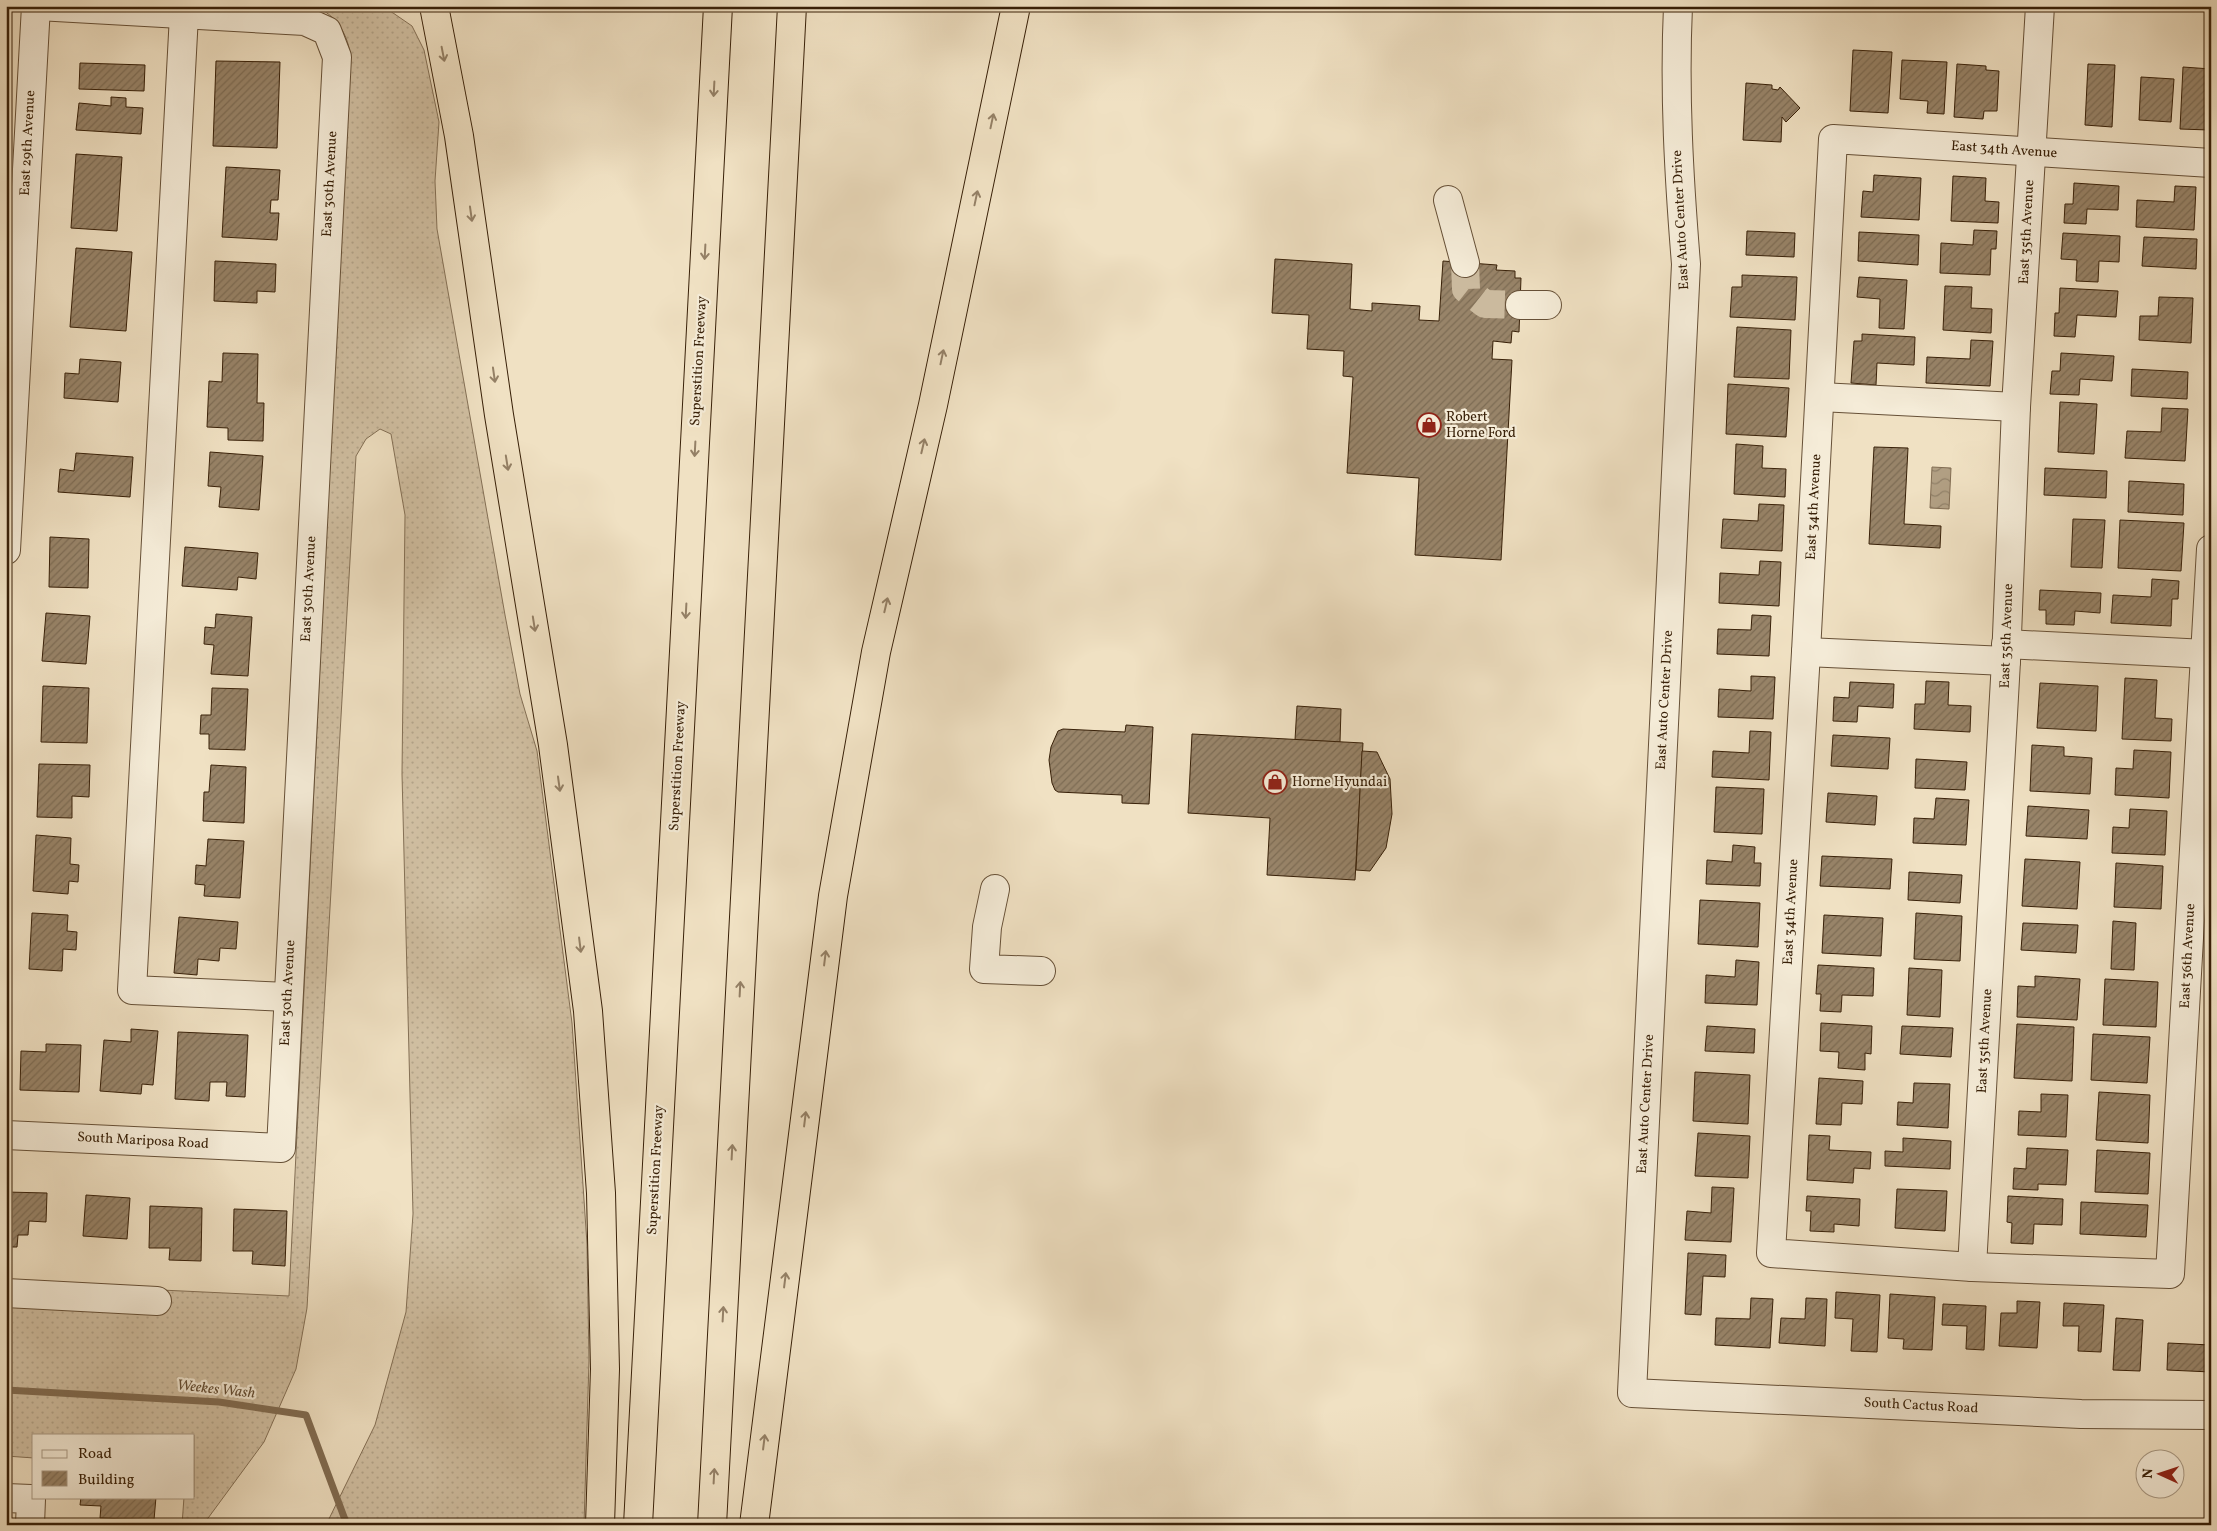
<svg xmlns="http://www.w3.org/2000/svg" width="2217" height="1531" font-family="Vollkorn,serif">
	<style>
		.grass { fill: url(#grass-dots); stroke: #847056 }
		.water { fill: url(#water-waves); stroke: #816c52 }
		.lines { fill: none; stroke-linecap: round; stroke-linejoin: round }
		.stream { stroke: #816c52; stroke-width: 7 }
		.building { fill: url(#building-hatch); stroke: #382008 }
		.minor-tunnel { stroke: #cbba9e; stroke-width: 28; stroke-dasharray: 28 14; stroke-linecap: butt }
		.minor-casing { stroke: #665037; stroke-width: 30 }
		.highway-casing { stroke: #382008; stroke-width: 30 }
		.minor { stroke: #f5ecd8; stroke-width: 28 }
		.highway { stroke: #f0e1c3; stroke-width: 28 }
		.oneway { stroke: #948066 }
		.labels { text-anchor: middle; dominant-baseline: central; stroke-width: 4.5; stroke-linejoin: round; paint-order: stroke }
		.street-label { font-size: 14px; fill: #382008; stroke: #f5ecd8 }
		.poi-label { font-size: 14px; fill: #382008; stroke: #f5ecd8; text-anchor: start }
		.water-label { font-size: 15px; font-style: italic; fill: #624c33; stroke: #f5ecd8 }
	</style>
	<defs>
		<pattern id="grass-dots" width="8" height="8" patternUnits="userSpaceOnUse" patternTransform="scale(1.25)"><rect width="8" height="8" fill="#d1c0a3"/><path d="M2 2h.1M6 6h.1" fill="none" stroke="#b4a58b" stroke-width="1.8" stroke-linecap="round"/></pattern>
		<pattern id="water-waves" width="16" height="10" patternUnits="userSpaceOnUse" patternTransform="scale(1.25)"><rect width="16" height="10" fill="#b19f83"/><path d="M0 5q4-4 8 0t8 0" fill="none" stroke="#918169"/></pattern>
		<pattern id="building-hatch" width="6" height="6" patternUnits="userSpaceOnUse" patternTransform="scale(1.25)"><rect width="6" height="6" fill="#988469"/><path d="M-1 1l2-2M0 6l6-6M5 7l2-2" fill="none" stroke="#7d6c54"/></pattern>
	</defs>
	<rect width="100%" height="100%" fill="#f0e1c3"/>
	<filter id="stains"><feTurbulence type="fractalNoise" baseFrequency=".004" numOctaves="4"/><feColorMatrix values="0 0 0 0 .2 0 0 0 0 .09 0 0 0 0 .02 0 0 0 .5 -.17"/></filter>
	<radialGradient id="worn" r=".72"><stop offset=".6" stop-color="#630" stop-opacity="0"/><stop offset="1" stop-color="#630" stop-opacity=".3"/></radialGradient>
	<!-- grass -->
	<path class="grass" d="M310 6H383L412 26 424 50 439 122 435 181 437 229 505 615 520 694 537 751 572 1023 587 1244 589 1361 584 1525H326L375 1425 406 1312 413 1214 402 774 405 515 391 434 380 429 366 439 356 456 307 1308 296 1369 264 1442 203 1525H182L184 1497H194V1435H34V1458L6 1456V1301L161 1290 289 1296 350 53C347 32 333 10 310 6Z"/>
	<!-- water -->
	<polygon class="water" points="1932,467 1951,468 1949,509 1930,508"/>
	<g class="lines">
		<!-- stream -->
		<polyline class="stream" points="6,1390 219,1402 306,1415 347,1525"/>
	</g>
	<!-- building -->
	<g class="building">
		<polygon points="1853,50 1892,52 1888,113 1850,111"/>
		<polygon points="1902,60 1947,62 1944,114 1927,113 1928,101 1900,99"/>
		<polygon points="216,61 280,62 277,148 213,146"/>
		<polygon points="80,63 145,65 144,91 79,89"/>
		<polygon points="1957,64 1986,66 1986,70 1999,71 1997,111 1984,111 1983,119 1954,117"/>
		<polygon points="2088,64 2115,65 2112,127 2085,125"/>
		<polygon points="2183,67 2211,69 2209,130 2180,129"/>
		<polygon points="2141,77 2174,79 2171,122 2139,120"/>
		<polygon points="1746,83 1772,85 1772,89 1778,90 1780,87 1800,108 1786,122 1782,117 1781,142 1743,140"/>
		<polygon points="111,97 126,98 126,107 143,108 141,134 76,130 79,103 111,106"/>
		<polygon points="76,154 122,157 117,231 71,228"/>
		<polygon points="226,167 280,170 278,200 271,200 270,213 279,213 277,240 222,237"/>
		<polygon points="1874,175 1921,178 1919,220 1861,217 1863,191 1873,192"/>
		<polygon points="1953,176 1986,178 1985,201 1999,202 1998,223 1951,221"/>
		<polygon points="2074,183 2119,186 2118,210 2087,209 2086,224 2064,223 2065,204 2073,204"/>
		<polygon points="2175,186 2196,187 2194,230 2136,227 2137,200 2174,202"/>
		<polygon points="1974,230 1997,231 1996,249 1991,249 1990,275 1940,273 1941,243 1973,245"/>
		<polygon points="1747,231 1795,233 1794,257 1746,255"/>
		<polygon points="1859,232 1919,235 1918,265 1858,261"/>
		<polygon points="2063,233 2120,236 2119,262 2099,261 2098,282 2076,281 2077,260 2061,259"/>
		<polygon points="2144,237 2197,239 2196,269 2142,266"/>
		<polygon points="76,248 132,252 126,331 70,327"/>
		<polygon points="1275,259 1352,264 1350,309 1372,311 1372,303 1420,306 1419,320 1439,321 1443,261 1497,265 1496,270 1515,271 1515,278 1521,278 1519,332 1512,331 1511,343 1493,341 1492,359 1512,360 1501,560 1415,555 1419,478 1347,473 1353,377 1343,376 1344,351 1307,349 1309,315 1272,313"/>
		<polygon points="215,261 276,264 275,292 257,291 257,303 214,301"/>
		<polygon points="1742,275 1797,277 1795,320 1730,317 1732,287 1742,287"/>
		<polygon points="1859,277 1907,280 1904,329 1879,328 1880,299 1857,297"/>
		<polygon points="1945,286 1972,287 1971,308 1992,309 1991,333 1943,330"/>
		<polygon points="2060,288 2118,291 2116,317 2077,315 2075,337 2054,336 2055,313 2059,313"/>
		<polygon points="2159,297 2193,298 2191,343 2139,340 2140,316 2158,316"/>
		<polygon points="1737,327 1791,330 1789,379 1734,377"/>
		<polygon points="1862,334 1915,337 1914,365 1877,363 1876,385 1851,383 1854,341 1862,341"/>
		<polygon points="1971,340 1993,341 1990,386 1926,383 1927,357 1970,359"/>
		<polygon points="223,353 258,354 257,403 264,403 263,441 228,440 228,428 207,427 209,381 222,382"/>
		<polygon points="2061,353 2114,356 2112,381 2080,379 2079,395 2050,394 2052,371 2060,371"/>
		<polygon points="80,359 121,362 118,402 64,398 65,373 79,374"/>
		<polygon points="2132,369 2188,372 2187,399 2131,396"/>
		<polygon points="1728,384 1789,388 1786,437 1726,434"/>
		<polygon points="2060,402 2097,404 2094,454 2058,452"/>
		<polygon points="2162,408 2188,409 2185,461 2125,458 2127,431 2161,432"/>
		<polygon points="1736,444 1763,446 1762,468 1786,469 1785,497 1734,494"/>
		<polygon points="1874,447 1908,448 1904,524 1941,526 1940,548 1869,544"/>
		<polygon points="210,452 263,456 259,510 219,507 221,487 208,486"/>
		<polygon points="76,453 133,457 130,497 58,492 60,469 74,471"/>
		<polygon points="2045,468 2107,471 2106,498 2044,495"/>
		<polygon points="2129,481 2184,484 2183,515 2128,512"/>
		<polygon points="1759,504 1784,505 1782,551 1721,548 1723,519 1758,521"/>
		<polygon points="2073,519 2105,520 2102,568 2071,567"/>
		<polygon points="2120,520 2184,523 2181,571 2118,568"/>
		<polygon points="50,537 89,539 88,588 49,587"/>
		<polygon points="185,547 258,553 256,579 238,577 237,590 182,586"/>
		<polygon points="1760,561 1781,562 1779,606 1719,603 1720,573 1759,575"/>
		<polygon points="2152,579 2179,581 2178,599 2172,599 2171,626 2111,623 2113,595 2151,597"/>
		<polygon points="2040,590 2101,593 2100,613 2075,611 2074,625 2046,624 2046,610 2039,610"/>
		<polygon points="46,613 90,616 86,664 42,661"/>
		<polygon points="216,614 252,617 248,676 211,674 214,645 204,644 205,627 215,628"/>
		<polygon points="1752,615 1771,616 1769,656 1717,654 1718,629 1751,630"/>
		<polygon points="1751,676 1775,677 1773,719 1718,717 1719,689 1751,691"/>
		<polygon points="2125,678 2157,680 2155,718 2172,719 2171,741 2122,739"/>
		<polygon points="1926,681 1949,682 1948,705 1971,706 1970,732 1914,729 1915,704 1925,704"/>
		<polygon points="1850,682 1894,684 1893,708 1858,706 1857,722 1833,721 1834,697 1849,698"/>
		<polygon points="2040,683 2098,686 2096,731 2037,728"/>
		<polygon points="43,686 89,688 87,743 41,742"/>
		<polygon points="212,688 248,689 245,750 209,749 209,734 200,734 201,715 211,715"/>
		<polygon points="1297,706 1341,709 1340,742 1295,740"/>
		<polygon points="1126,725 1153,727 1149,804 1122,803 1122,795 1058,792 1055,790 1052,783 1049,760 1051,747 1058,731 1063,729 1125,732"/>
		<polygon points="1750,731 1771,732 1769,780 1712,777 1713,751 1749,753"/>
		<polygon points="1192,734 1363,743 1355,880 1267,875 1270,818 1188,813"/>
		<polygon points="1833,735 1890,738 1888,769 1831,766"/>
		<polygon points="2032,745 2064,747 2064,756 2092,758 2090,794 2030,791"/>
		<polygon points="2134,750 2171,752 2169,798 2115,795 2116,768 2133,769"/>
		<polygon points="1362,751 1377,752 1390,779 1392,814 1386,848 1370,871 1356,870"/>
		<polygon points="1916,759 1967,762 1965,790 1915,788"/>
		<polygon points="39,764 90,765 89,797 72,796 72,818 37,817"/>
		<polygon points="211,765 246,767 244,823 203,821 204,792 209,792"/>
		<polygon points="1716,787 1764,789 1762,834 1714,832"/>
		<polygon points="1828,793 1877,796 1875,825 1826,822"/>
		<polygon points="1936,798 1969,800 1966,845 1913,843 1914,818 1934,819"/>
		<polygon points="2028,806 2089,810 2087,839 2026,836"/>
		<polygon points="2130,809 2167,811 2165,855 2112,853 2113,827 2129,828"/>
		<polygon points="36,835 71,838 70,864 79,865 78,882 69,881 68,894 33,891"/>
		<polygon points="208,839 244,841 240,898 204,896 205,885 195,884 196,865 206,866"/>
		<polygon points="1733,845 1755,847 1754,863 1761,863 1760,886 1706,884 1707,860 1732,862"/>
		<polygon points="1822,856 1892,859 1890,889 1820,886"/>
		<polygon points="2025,859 2080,862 2077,909 2022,906"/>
		<polygon points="2116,863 2163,866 2161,909 2114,907"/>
		<polygon points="1909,872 1962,875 1960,903 1908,900"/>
		<polygon points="1700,900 1760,903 1758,947 1698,944"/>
		<polygon points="32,913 68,915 67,931 77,932 76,950 63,949 62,971 29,969"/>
		<polygon points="1916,913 1962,916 1960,961 1914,959"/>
		<polygon points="1824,915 1883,918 1881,956 1822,953"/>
		<polygon points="179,917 238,922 236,949 220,948 219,961 198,959 197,975 174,973"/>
		<polygon points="2113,921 2136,923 2134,970 2111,969"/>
		<polygon points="2023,923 2078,925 2076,953 2021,950"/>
		<polygon points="1736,960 1759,962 1757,1005 1705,1003 1706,975 1735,977"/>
		<polygon points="1818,965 1874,968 1873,996 1842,995 1841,1012 1820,1011 1821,994 1816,994"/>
		<polygon points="1909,968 1942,970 1940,1017 1907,1015"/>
		<polygon points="2035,976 2080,979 2077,1020 2017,1017 2018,986 2035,987"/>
		<polygon points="2105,979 2158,982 2156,1027 2103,1025"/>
		<polygon points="1821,1023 1872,1026 1871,1054 1865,1053 1865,1070 1838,1068 1839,1052 1820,1051"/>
		<polygon points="2017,1024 2074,1027 2072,1081 2014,1078"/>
		<polygon points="1707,1026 1755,1029 1754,1053 1705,1051"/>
		<polygon points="1902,1026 1953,1028 1951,1057 1900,1054"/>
		<polygon points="131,1029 158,1031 153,1085 142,1084 141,1094 100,1091 104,1040 131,1042"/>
		<polygon points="178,1032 248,1035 245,1097 226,1096 227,1082 210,1082 209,1101 175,1099"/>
		<polygon points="2093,1034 2150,1037 2147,1083 2091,1080"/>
		<polygon points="46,1044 81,1045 79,1092 20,1090 21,1051 46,1052"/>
		<polygon points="1695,1072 1750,1075 1748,1124 1693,1121"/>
		<polygon points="1819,1078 1863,1081 1862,1104 1842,1103 1841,1125 1816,1124"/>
		<polygon points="1914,1083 1950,1084 1948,1128 1897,1125 1898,1102 1913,1103"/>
		<polygon points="2099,1092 2150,1095 2148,1143 2096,1140"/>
		<polygon points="2041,1094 2068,1095 2066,1137 2018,1135 2019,1111 2041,1112"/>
		<polygon points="1698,1133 1750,1136 1748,1178 1695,1176"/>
		<polygon points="1809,1135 1830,1136 1829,1150 1871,1152 1870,1169 1854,1168 1853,1183 1807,1180"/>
		<polygon points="1903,1138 1951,1141 1950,1169 1885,1166 1885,1151 1903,1152"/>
		<polygon points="2027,1148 2068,1150 2066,1185 2038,1184 2038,1190 2013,1189 2014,1168 2026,1169"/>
		<polygon points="2097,1150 2150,1153 2148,1194 2095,1192"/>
		<polygon points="1712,1187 1734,1188 1731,1242 1685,1240 1687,1211 1711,1213"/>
		<polygon points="1897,1189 1947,1191 1945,1231 1895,1228"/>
		<polygon points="6,1192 47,1193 46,1222 29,1221 28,1235 18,1235 17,1247 6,1247"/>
		<polygon points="86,1195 130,1198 127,1239 83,1236"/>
		<polygon points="1807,1196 1860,1199 1859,1226 1834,1224 1834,1232 1810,1231 1811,1211 1806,1211"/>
		<polygon points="2008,1196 2063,1199 2062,1225 2034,1224 2033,1244 2011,1243 2012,1223 2007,1222"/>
		<polygon points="2081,1202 2148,1205 2146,1237 2080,1234"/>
		<polygon points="150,1206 202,1208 201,1261 169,1260 170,1248 149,1248"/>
		<polygon points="234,1209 287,1211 285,1266 252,1264 253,1251 233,1251"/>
		<polygon points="1688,1253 1726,1255 1725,1277 1703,1276 1701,1315 1685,1314"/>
		<polygon points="1836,1292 1880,1295 1877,1352 1851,1351 1853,1319 1835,1318"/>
		<polygon points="1890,1294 1935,1297 1932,1350 1903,1349 1904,1339 1888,1338"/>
		<polygon points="1751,1298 1773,1299 1770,1348 1715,1345 1716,1318 1750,1319"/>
		<polygon points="1806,1298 1827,1299 1825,1346 1779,1343 1781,1318 1805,1319"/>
		<polygon points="2017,1301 2040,1302 2037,1348 1999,1346 2001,1313 2017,1313"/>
		<polygon points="2064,1303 2104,1305 2101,1352 2078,1351 2079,1326 2063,1326"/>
		<polygon points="1943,1304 1986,1306 1984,1350 1966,1349 1967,1326 1942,1325"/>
		<polygon points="2116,1318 2143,1320 2140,1371 2113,1370"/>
		<polygon points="2168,1343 2211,1345 2211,1372 2167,1370"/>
		<polygon points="81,1497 156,1497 154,1520 100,1518 101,1506 80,1505"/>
	</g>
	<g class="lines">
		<!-- minor-tunnel -->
		<polyline class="minor-tunnel" points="1465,263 1466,289 1485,304 1520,305"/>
		<!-- minor casing -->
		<g class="minor-casing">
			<g id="minor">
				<path d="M1678 6C1674 93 1679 178 1686 264L1632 1393 2081 1414 2211 1415"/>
				<polyline points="184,15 132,990 288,997"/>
				<polyline points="2211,163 1833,139 1806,652 1771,1253 1972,1267 2170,1274 2211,549"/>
				<polyline points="1448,200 1465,263"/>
				<polyline points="1520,305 1547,305"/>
				<polyline points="1820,397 2016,407"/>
				<polyline points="6,550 36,6"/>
				<polyline points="2006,644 2206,654"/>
				<polyline points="1806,652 2006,661"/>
				<polyline points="995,889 987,927 984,969 1041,971"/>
				<polyline points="6,1135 281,1148 337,57 327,31 305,21 38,6"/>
				<polyline points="1972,1267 2006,661 2016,407 2040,6"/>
				<polyline points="6,1293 157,1301"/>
				<polyline points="6,1498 31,1499 30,1525"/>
			</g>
		</g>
		<!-- highway casing -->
		<g class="highway-casing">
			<g id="highway">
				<polyline points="434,6 459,136 499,415 553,745 588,1011 601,1193 605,1369 600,1525"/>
				<polyline points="638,1525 718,6"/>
				<polyline points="712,1525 792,6"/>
				<polyline points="754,1525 833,896 876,652 933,405 1016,6"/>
			</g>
		</g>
		<!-- minor -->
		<use href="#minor" class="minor"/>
		<!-- highway -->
		<use href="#highway" class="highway"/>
	</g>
	<!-- one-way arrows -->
	<defs><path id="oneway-shaft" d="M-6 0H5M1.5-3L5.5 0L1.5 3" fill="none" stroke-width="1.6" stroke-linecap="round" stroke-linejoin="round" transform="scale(1.25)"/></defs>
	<g class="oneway">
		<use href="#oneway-shaft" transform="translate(443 54) rotate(79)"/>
		<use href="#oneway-shaft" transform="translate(714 89) rotate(93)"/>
		<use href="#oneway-shaft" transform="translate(992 121) rotate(-78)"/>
		<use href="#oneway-shaft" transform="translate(976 198) rotate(-78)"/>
		<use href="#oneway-shaft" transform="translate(471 214) rotate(82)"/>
		<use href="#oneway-shaft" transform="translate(705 252) rotate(93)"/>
		<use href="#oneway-shaft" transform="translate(942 357) rotate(-78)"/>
		<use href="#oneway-shaft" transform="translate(494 375) rotate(82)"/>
		<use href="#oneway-shaft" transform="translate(923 446) rotate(-77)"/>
		<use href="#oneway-shaft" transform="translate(695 449) rotate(93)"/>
		<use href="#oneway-shaft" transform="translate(507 463) rotate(81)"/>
		<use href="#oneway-shaft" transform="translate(886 605) rotate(-77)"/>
		<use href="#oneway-shaft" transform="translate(686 611) rotate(93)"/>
		<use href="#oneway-shaft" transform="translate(534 624) rotate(81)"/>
		<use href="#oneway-shaft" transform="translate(559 784) rotate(82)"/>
		<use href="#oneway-shaft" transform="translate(580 945) rotate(83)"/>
		<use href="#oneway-shaft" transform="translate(825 958) rotate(-83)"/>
		<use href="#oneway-shaft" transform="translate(740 989) rotate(-87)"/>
		<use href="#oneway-shaft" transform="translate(805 1119) rotate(-83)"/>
		<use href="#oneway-shaft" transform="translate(732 1152) rotate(-87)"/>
		<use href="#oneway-shaft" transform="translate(785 1280) rotate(-83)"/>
		<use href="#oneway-shaft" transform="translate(723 1314) rotate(-87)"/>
		<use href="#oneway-shaft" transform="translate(764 1442) rotate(-83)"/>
		<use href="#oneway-shaft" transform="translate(714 1476) rotate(-87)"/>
	</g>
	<!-- icons -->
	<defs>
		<g id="shop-ring" transform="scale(1.25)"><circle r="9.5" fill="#f5ecd8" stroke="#8f2418" stroke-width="1.5"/><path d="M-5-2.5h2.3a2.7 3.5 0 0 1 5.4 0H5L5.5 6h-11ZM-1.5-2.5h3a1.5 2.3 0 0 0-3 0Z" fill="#8f2418"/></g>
	</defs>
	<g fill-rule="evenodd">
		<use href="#shop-ring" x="1429" y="425"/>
		<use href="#shop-ring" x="1275" y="782"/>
	</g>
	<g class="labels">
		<!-- street labels -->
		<g class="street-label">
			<text transform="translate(28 143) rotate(-87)">East 29th Avenue</text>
			<text transform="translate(2004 150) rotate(4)">East 34th Avenue</text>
			<text transform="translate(330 184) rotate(-87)">East 30th Avenue</text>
			<text transform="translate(1681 220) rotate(-93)">East Auto Center Drive</text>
			<text transform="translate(2027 232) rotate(-87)">East 35th Avenue</text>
			<text transform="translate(699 361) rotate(-87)">Superstition Freeway</text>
			<text transform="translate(1814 507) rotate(-87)">East 34th Avenue</text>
			<text transform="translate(309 589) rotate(-87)">East 30th Avenue</text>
			<text transform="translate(2007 636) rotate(-88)">East 35th Avenue</text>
			<text transform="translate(1665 700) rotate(-87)">East Auto Center Drive</text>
			<text transform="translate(678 766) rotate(-87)">Superstition Freeway</text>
			<text transform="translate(1791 912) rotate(-87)">East 34th Avenue</text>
			<text transform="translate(2188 956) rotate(-87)">East 36th Avenue</text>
			<text transform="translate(288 993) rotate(-87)">East 30th Avenue</text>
			<text transform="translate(1985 1041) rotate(-87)">East 35th Avenue</text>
			<text transform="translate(1646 1104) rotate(-87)">East Auto Center Drive</text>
			<text transform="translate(143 1141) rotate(3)">South Mariposa Road</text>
			<text transform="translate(656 1170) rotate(-87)">Superstition Freeway</text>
			<text transform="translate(1921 1406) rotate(3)">South Cactus Road</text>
		</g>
		<!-- poi labels -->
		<g class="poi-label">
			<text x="1446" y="417">Robert<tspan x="1446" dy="16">Horne Ford</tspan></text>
			<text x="1292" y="782">Horne Hyundai</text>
		</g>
		<!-- water labels -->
		<g class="water-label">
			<text transform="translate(216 1390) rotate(6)">Weekes Wash</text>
		</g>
	</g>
	<!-- margin -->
	<rect width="2217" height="1531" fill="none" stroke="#f0e1c3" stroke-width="25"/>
	<rect x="8" y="8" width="2202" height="1516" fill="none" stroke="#382008" stroke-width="2.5"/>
	<rect x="12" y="12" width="2192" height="1506" fill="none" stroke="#382008"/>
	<!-- legend -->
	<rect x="32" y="1434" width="162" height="65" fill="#f5ecd8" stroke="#a99a85"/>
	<rect x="42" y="1450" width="25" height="8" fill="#f5ecd8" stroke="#a99a85"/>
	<text x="78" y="1458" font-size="15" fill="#382008">Road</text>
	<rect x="42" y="1471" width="25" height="15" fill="url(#building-hatch)" stroke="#a99a85"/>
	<text x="78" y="1484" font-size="15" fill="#382008">Building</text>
	<!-- north arrow -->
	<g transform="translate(2160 1474) rotate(273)"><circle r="24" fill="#f5ecd8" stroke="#a99a85"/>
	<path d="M0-4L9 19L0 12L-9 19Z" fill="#8f2418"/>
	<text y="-8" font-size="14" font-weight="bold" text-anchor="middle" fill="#382008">N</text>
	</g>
	<rect width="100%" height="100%" filter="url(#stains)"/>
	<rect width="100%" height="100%" fill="url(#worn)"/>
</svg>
